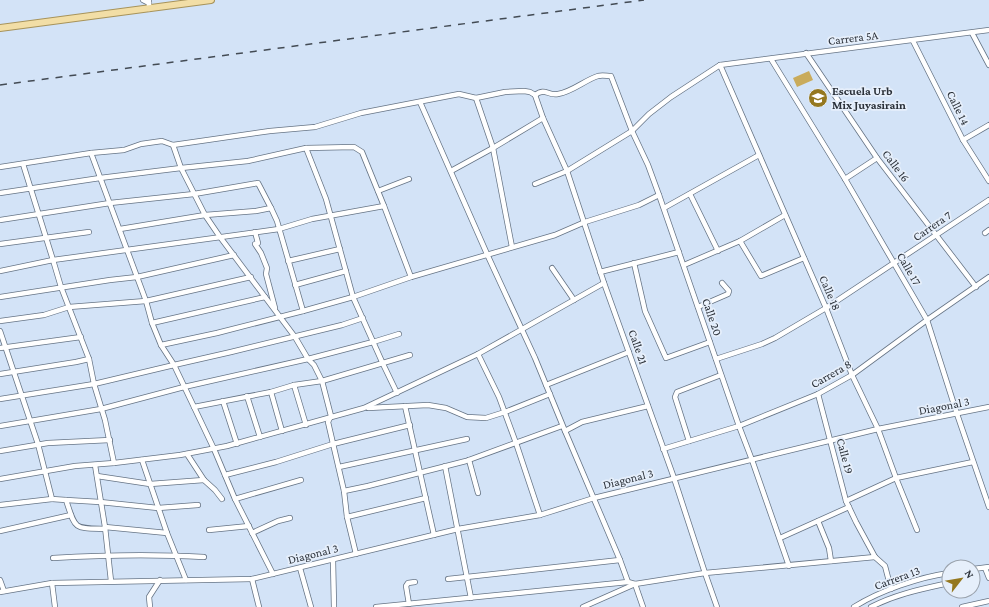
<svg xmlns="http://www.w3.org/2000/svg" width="989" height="607" font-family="'Crimson Pro',serif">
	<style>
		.green { fill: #c9ab5b }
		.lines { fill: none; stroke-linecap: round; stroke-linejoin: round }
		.minor-casing { stroke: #667485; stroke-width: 6 }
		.major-casing { stroke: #a7935a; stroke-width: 8 }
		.minor { stroke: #fff; stroke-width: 4.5 }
		.major { stroke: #f2dea6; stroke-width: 6 }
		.rail { stroke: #434b54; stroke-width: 1.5; stroke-dasharray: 7 7; stroke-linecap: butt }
		.labels { text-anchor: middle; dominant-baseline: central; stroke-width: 3.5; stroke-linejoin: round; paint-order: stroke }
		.street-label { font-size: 12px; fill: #2b3139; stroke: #e6effb }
		.poi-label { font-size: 12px; font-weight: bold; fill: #2b3139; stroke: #e6effb; text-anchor: start }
	</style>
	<rect width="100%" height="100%" fill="#d3e3f7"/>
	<!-- green -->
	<polygon class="green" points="809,71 813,80 797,87 793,78"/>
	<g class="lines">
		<!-- minor casing -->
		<g class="minor-casing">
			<g id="minor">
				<polyline points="143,0 149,3"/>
				<polyline points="149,9 149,0"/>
				<polyline points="972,33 989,65"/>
				<polyline points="913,41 963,140 989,181"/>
				<polyline points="806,53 877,158 976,287"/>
				<polyline points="771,59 845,179 927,320 957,414 989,507"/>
				<polyline points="720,65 826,308 852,375 878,429 896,478 917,530"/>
				<path d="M535 95C546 87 547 96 558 94 572 92 585 80 598 76 602 75 607 76 611 76L632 131 648 165 659 195 739 426 752 460 789 566"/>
				<polyline points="535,95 543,118 567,171 604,283 674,478 705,573 717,607"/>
				<polyline points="476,98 493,148 512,247"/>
				<polyline points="420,102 487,254 535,358 565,431 620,560 628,582 635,584 643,607"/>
				<polyline points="963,140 989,125"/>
				<polyline points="173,145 181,168 205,215 220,237 295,337 308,359 314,365 322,381 331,416 328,422 344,491 347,517 356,554"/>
				<polyline points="306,148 326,199 353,297 383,364 397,393"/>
				<polyline points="91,153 146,301 152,323 161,345 174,365 214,449 235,499 273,574"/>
				<polyline points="23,164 53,260 279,229 312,219 384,206 411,277"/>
				<polyline points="0,167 91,153 124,150 141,144 162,141 173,145 270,131 315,127 361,113 459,94 476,98 505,92 524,91 530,92 535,95"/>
				<polyline points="451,171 493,148 543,118"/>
				<polyline points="845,179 877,158"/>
				<polyline points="535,184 567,171 632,131 649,114 671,97 720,65 989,30"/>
				<polyline points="378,191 409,179"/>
				<polyline points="0,193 100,178 181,168 248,161 306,148 354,147 362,152 384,206"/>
				<polyline points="690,194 718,251"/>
				<polyline points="664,208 759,155"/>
				<polyline points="0,220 110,203 194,194 258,183 271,208"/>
				<polyline points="120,229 205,215 256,211 271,208 277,221 303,311"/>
				<polyline points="255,232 258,243 255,244 261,253 267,268 266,274 275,308"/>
				<polyline points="985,233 989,230"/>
				<polyline points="740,241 761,276 804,258"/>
				<polyline points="0,244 89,232"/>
				<polyline points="288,261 340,249"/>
				<polyline points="634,263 645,311 666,358 710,342"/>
				<polyline points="684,265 740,241 785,215"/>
				<polyline points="552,268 574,300"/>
				<polyline points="0,271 53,260 61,287 89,359 94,384 105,420 114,463"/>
				<polyline points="600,272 679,252"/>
				<polyline points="295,285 346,271"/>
				<polyline points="0,297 110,280 137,277 234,255"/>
				<polyline points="698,307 728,294 729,291 722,283"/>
				<polyline points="0,321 44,315 69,307 146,301 251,277"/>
				<polyline points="152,323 265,297"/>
				<path d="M0 331 38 444 52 499 66 500C76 530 73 528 105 529"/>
				<polyline points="161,345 217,333 303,311 353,297 411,277 555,235 585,222 639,205 659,195"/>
				<polyline points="0,348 81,337"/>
				<polyline points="478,354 499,397 516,443 540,515"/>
				<polyline points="716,359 762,344 775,338 826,308 989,200"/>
				<polyline points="0,374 76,362 89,359"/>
				<polyline points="294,385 306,425"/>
				<polyline points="546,385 629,352"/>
				<polyline points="271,392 282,431"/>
				<polyline points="818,394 846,501 856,522 875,557 885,566 891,589"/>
				<polyline points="247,396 260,437"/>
				<polyline points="0,399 94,384 174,365 231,352 342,325 363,318"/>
				<polyline points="223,401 237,444"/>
				<polyline points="405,406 434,535"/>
				<polyline points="194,407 271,392 294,385 322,381 410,355"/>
				<polyline points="368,408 428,405 446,408 467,417 486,418 505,412 550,394"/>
				<polyline points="0,426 101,409 184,387 308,359 373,342 399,334"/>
				<polyline points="565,431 582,422 648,406"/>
				<polyline points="689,441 675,397 677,392 721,375"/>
				<polyline points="663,449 739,426 818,394 852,375 927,320 989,277"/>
				<polyline points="0,451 48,443 110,440"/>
				<polyline points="187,454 204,480 215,490 222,499"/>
				<polyline points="142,460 167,533 186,580"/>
				<polyline points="469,460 478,493"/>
				<polyline points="95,465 105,527 111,581"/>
				<polyline points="445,466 471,598"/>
				<polyline points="339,467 467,439"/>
				<polyline points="225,475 276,462 333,444 410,425"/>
				<polyline points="97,476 150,484 204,480"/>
				<polyline points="0,479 75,466 114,463 180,455 227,446 364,408 478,354 604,283"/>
				<polyline points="344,491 368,486 466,461 562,426"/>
				<polyline points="235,499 301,480"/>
				<polyline points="66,500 100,502 158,508 198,505"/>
				<polyline points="846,501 896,478 973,462"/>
				<polyline points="0,505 52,499"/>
				<polyline points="347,517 426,498"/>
				<polyline points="818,521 829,548 831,561"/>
				<polyline points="105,527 167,533"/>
				<polyline points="209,530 249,526"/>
				<polyline points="0,531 71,515"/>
				<polyline points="252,533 278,521 290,518"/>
				<polyline points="780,538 849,507"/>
				<path d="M53 558C103 555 154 554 204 557"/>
				<polyline points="333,560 334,607"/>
				<polyline points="300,568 311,607"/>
				<polyline points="985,568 989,578"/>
				<polyline points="973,569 989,567"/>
				<polyline points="252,579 259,607"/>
				<polyline points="448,579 620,560"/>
				<polyline points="0,580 4,591"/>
				<polyline points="52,583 55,607"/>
				<polyline points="0,592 52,583 252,579 458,529 540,515 594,498 878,429 989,407"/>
				<polyline points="409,604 406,586 408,583 415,582"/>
				<polyline points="150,607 149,597 160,580"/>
				<polyline points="376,607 628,582"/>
				<polyline points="583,607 635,584 705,573 875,557"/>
				<path d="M854 607C879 591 920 577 949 573"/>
				<path d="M871 607C896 594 922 589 949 583"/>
				<polyline points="962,607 989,601"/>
			</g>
		</g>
		<!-- major casing -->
		<g class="major-casing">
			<polyline id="major" points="0,28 211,0"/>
		</g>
		<!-- minor -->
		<use href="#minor" class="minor"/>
		<!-- major -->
		<use href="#major" class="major"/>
		<!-- rail -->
		<polyline class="rail" points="0,85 644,0"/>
	</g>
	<!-- icons -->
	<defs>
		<g id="school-disc" transform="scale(1)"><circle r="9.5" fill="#95781f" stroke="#e6effb"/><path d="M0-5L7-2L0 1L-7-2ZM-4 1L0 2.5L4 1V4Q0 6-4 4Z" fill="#fff"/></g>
	</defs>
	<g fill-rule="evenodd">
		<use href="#school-disc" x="818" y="98"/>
	</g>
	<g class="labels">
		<!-- street labels -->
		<g class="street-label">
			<text transform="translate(853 38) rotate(-7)">Carrera 5A</text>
			<text transform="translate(958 108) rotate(64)">Calle 14</text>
			<text transform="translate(896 166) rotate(53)">Calle 16</text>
			<text transform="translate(932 226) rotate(-34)">Carrera 7</text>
			<text transform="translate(909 269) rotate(60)">Calle 17</text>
			<text transform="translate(830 293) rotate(67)">Calle 18</text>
			<text transform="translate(712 317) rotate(71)">Calle 20</text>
			<text transform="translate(638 347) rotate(71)">Calle 21</text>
			<text transform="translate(831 374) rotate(-30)">Carrera 8</text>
			<text transform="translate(944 406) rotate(-11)">Diagonal 3</text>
			<text transform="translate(845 456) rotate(75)">Calle 19</text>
			<text transform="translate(628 479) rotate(-14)">Diagonal 3</text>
			<text transform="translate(313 554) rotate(-14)">Diagonal 3</text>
			<text transform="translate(897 578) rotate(-20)">Carrera 13</text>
		</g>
		<!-- poi labels -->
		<g class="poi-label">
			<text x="832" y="91">Escuela Urb<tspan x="832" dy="14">Mix Juyasirain</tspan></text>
		</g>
	</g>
	<!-- north arrow -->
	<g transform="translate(961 579) rotate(59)"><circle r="19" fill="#e6effb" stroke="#9ba3ad"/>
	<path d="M0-3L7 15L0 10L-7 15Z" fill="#95781f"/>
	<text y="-6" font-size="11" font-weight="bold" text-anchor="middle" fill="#2b3139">N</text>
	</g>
</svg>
